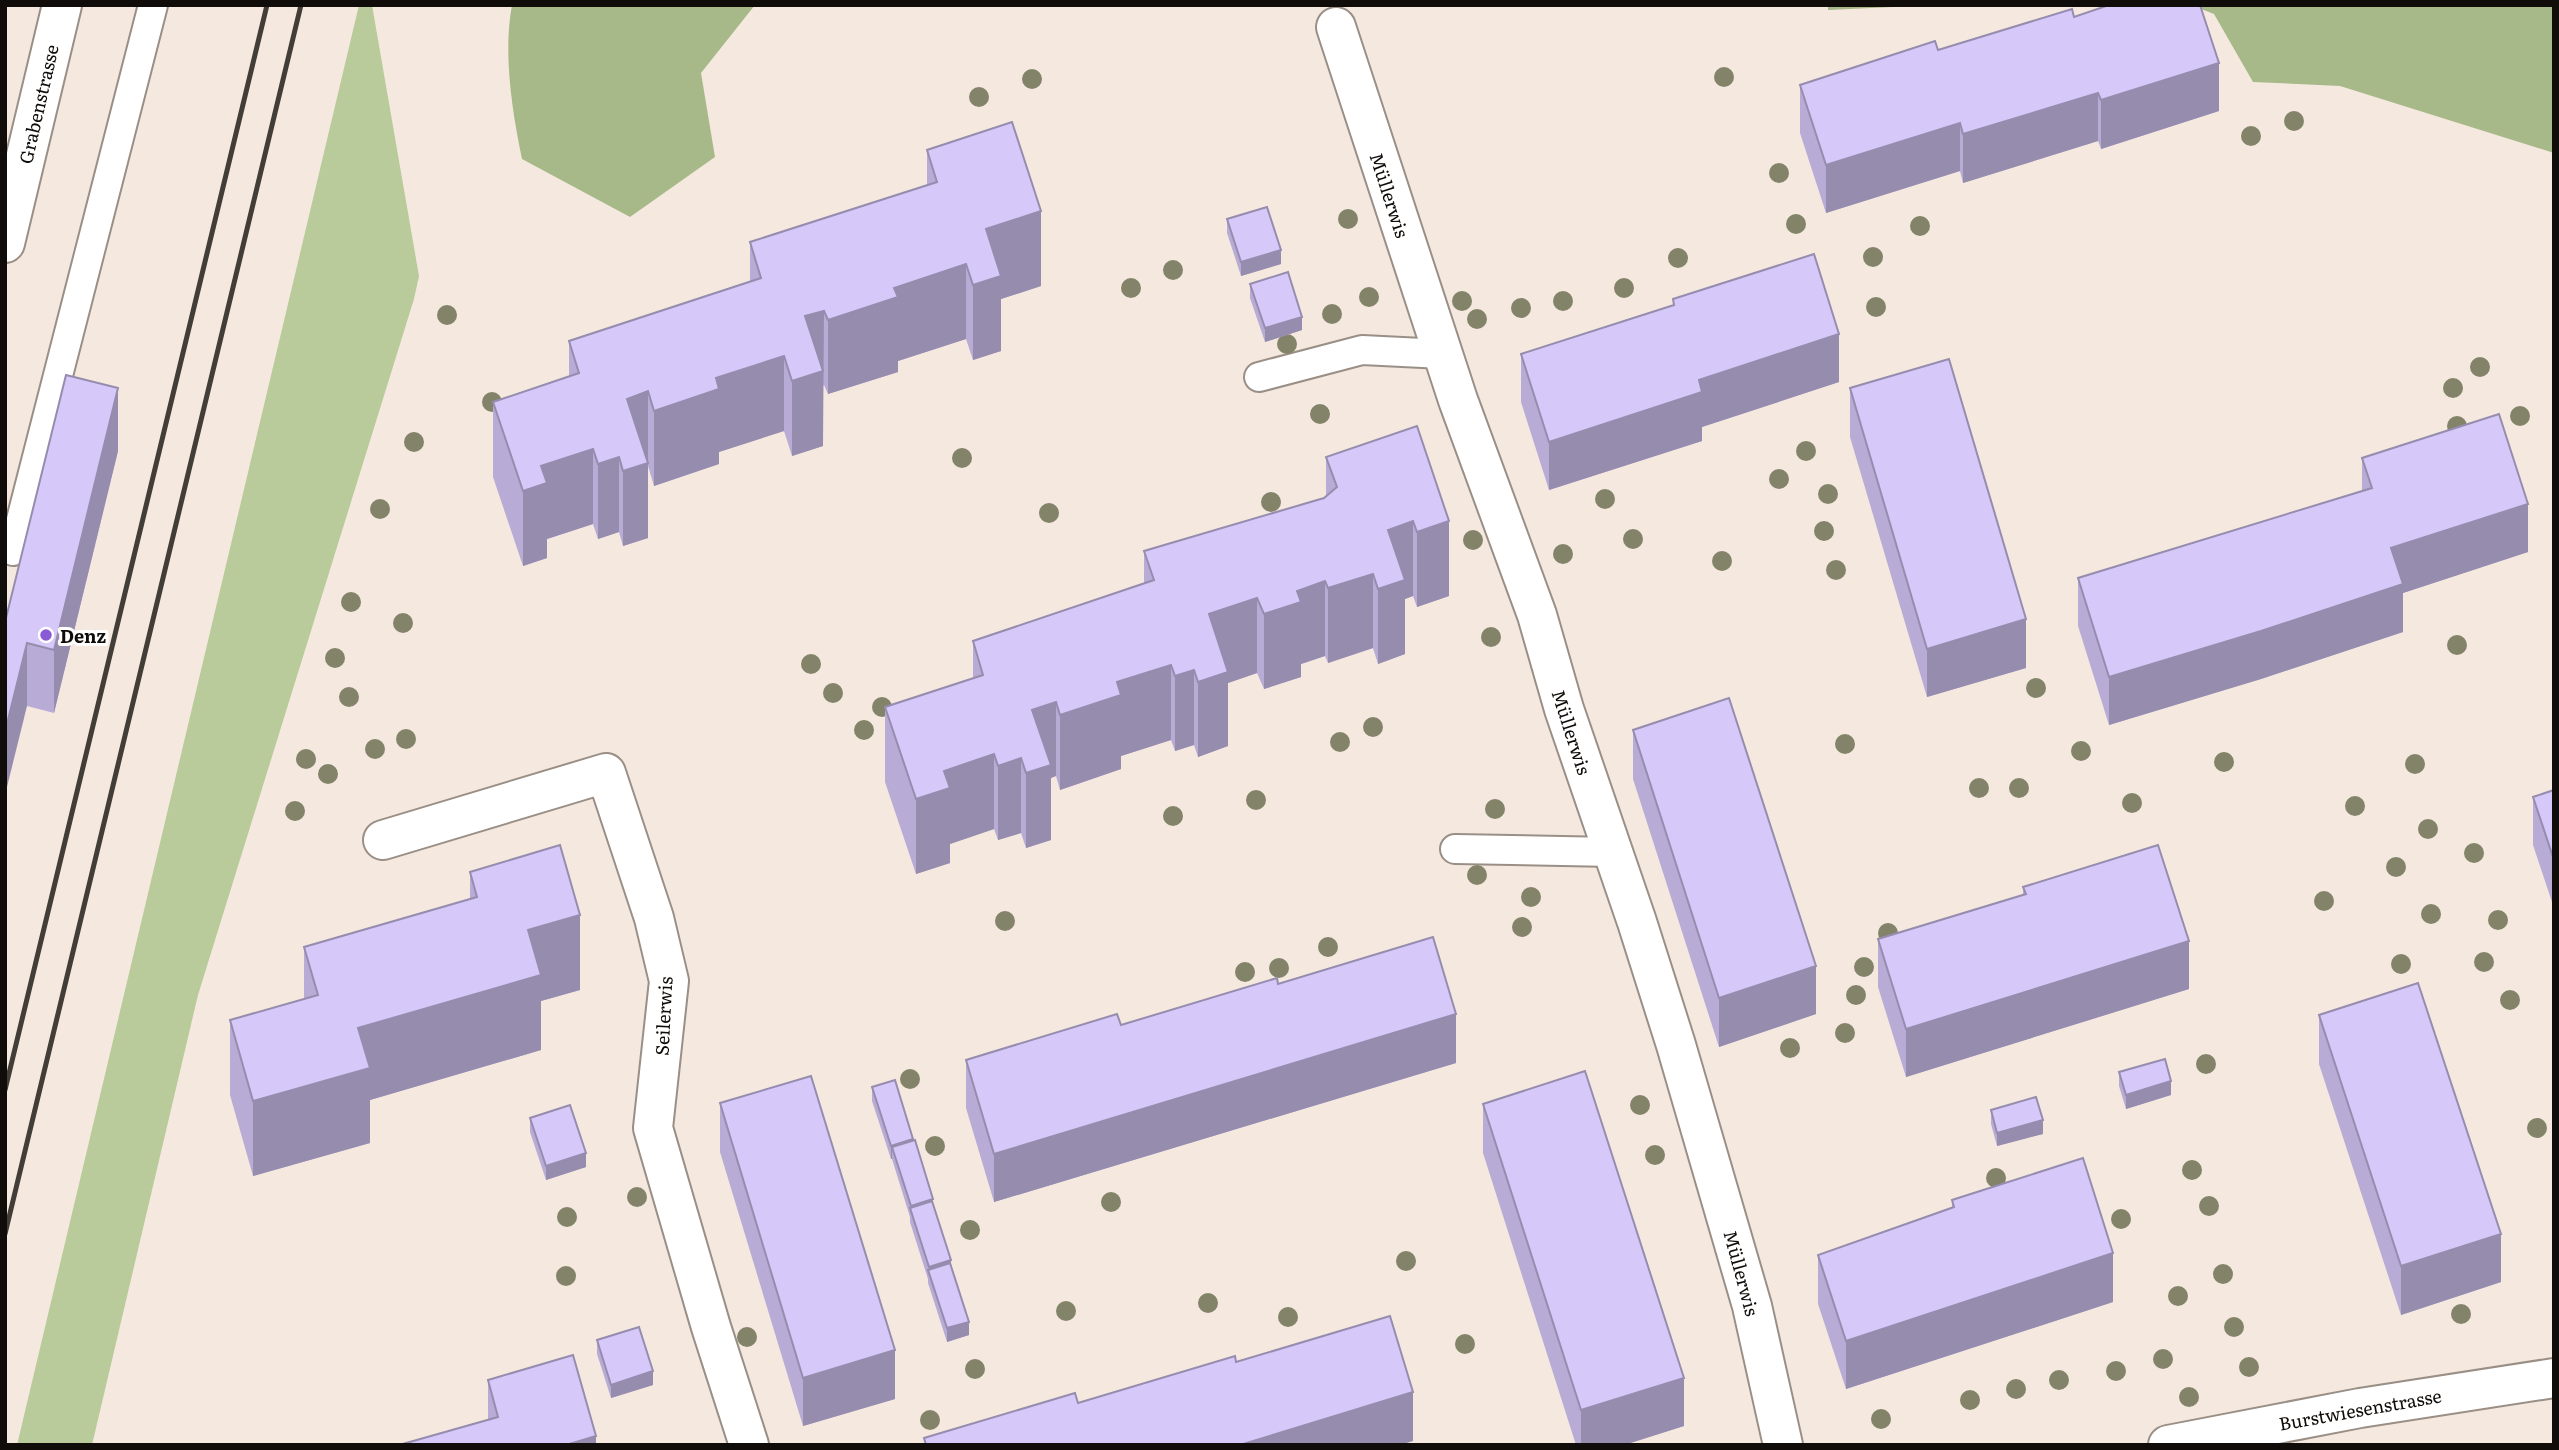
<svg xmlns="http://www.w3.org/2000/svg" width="2559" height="1450" font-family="Literata,serif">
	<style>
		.green { fill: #b9cb9b }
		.forest { fill: #a8b989 }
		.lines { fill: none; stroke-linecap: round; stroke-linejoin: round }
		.service-casing { stroke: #9a8f86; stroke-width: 32 }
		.minor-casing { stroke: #9a8f86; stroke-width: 42 }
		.service { stroke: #fff; stroke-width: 28 }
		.minor { stroke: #fff; stroke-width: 38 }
		.rail { stroke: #433d38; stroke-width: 5 }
		.tree { fill: #83836a }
		.wall { fill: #b8acd6 }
		.shaded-wall { fill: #968cae }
		.building { fill: #d6c8f9; stroke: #968cae; stroke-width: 2 }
		.poi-dot { fill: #8a5bd5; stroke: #fff; stroke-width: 2.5 }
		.labels { text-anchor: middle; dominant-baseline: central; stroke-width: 6; stroke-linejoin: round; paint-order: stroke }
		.street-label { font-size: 18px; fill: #100c09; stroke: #fff }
		.poi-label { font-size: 18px; font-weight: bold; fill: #100c09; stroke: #fff; text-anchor: start }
	</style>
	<rect width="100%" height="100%" fill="#f5e9df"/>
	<!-- green -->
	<polygon class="green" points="359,5 372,5 419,276 414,299 198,995 92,1445 17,1445"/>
	<!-- forest -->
	<g class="forest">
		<path d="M512 5H755L701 73 715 157 630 217 522 159C512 111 503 53 512 5Z"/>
		<polygon points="1828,5 1937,5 1828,10"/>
		<polygon points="2191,5 2554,5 2554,153 2340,86 2253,82 2214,14"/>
	</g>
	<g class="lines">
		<!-- service casing -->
		<g class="service-casing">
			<g id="service">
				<polyline points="1259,377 1362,350 1443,354"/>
				<polyline points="5,547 13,551 153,5"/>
				<polyline points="1455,849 1613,852"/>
			</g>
		</g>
		<!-- minor casing -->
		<g class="minor-casing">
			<g id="minor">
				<polyline points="1336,27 1458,400 1537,615 1564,709 1637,922 1676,1045 1752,1306 1783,1445"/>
				<polyline points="5,243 62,5"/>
				<polyline points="383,840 606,773 654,918 669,981 653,1128 711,1327 749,1445"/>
				<polyline points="2168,1445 2360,1408 2554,1378"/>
			</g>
		</g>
		<!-- service -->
		<use href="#service" class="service"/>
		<!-- minor -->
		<use href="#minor" class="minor"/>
		<!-- rail -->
		<g class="rail">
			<polyline points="5,1090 267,5"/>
			<polyline points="5,1234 301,5"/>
		</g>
	</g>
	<!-- trees -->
	<g class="tree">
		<circle cx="1724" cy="77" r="10"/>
		<circle cx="1032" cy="79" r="10"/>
		<circle cx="979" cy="97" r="10"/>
		<circle cx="2294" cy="121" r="10"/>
		<circle cx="2251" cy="136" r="10"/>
		<circle cx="1779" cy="173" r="10"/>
		<circle cx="1348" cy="219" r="10"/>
		<circle cx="1796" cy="224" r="10"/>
		<circle cx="1920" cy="226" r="10"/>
		<circle cx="1873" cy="257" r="10"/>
		<circle cx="1678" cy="258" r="10"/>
		<circle cx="1173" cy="270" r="10"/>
		<circle cx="1131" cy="288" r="10"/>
		<circle cx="1624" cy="288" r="10"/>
		<circle cx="1369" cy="297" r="10"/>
		<circle cx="1462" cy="301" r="10"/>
		<circle cx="1563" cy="301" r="10"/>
		<circle cx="1876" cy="307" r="10"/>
		<circle cx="1521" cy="308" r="10"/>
		<circle cx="1332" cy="314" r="10"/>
		<circle cx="447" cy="315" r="10"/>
		<circle cx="1477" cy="319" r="10"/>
		<circle cx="1287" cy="344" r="10"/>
		<circle cx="2480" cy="367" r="10"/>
		<circle cx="2453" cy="388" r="10"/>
		<circle cx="492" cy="402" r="10"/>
		<circle cx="1320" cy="414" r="10"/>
		<circle cx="2520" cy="416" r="10"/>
		<circle cx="2457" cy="426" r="10"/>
		<circle cx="414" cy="442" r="10"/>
		<circle cx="1806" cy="451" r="10"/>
		<circle cx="962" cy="458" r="10"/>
		<circle cx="1779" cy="479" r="10"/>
		<circle cx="1828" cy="494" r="10"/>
		<circle cx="1605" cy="499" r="10"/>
		<circle cx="1271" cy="502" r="10"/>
		<circle cx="380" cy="509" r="10"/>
		<circle cx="1049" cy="513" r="10"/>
		<circle cx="1824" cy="531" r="10"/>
		<circle cx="1633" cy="539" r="10"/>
		<circle cx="1473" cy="540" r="10"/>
		<circle cx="1563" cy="554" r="10"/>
		<circle cx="1722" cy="561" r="10"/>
		<circle cx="1836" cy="570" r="10"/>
		<circle cx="351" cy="602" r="10"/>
		<circle cx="403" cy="623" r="10"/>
		<circle cx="1491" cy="637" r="10"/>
		<circle cx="2457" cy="645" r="10"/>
		<circle cx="335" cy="658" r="10"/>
		<circle cx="811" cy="664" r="10"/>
		<circle cx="2036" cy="688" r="10"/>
		<circle cx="833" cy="693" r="10"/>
		<circle cx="349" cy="697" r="10"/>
		<circle cx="882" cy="707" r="10"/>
		<circle cx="1373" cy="727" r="10"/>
		<circle cx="864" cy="730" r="10"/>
		<circle cx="406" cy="739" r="10"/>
		<circle cx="1340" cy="742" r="10"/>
		<circle cx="1845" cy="744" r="10"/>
		<circle cx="375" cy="749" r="10"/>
		<circle cx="2081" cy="751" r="10"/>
		<circle cx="306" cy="759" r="10"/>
		<circle cx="2224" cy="762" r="10"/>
		<circle cx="2415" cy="764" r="10"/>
		<circle cx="328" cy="774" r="10"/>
		<circle cx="1979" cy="788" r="10"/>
		<circle cx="2019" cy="788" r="10"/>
		<circle cx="1256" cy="800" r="10"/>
		<circle cx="2132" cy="803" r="10"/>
		<circle cx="2355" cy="806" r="10"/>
		<circle cx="1495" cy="809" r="10"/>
		<circle cx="295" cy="811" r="10"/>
		<circle cx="1173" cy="816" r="10"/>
		<circle cx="2428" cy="829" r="10"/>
		<circle cx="2474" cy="853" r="10"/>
		<circle cx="2396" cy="867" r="10"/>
		<circle cx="1477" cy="875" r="10"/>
		<circle cx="1531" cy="897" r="10"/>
		<circle cx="2324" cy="901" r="10"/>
		<circle cx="2431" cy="914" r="10"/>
		<circle cx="2498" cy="920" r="10"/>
		<circle cx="1005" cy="921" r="10"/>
		<circle cx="1522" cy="927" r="10"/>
		<circle cx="1888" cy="933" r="10"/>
		<circle cx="1328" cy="947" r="10"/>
		<circle cx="2484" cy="962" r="10"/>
		<circle cx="2401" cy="964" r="10"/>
		<circle cx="1864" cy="967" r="10"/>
		<circle cx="1279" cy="968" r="10"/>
		<circle cx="1245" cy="972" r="10"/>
		<circle cx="1856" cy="995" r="10"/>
		<circle cx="2510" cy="1000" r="10"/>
		<circle cx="1845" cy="1033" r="10"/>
		<circle cx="1790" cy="1048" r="10"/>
		<circle cx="2206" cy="1064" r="10"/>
		<circle cx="910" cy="1079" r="10"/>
		<circle cx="1640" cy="1105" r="10"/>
		<circle cx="2537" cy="1128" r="10"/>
		<circle cx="935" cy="1146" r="10"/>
		<circle cx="1655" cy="1155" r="10"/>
		<circle cx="2192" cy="1170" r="10"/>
		<circle cx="1996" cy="1178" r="10"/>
		<circle cx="637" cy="1197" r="10"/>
		<circle cx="1111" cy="1202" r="10"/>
		<circle cx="2209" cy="1206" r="10"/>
		<circle cx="567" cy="1217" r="10"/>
		<circle cx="2121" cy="1219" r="10"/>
		<circle cx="970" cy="1230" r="10"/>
		<circle cx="1406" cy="1261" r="10"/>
		<circle cx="2223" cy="1274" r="10"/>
		<circle cx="566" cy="1276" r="10"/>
		<circle cx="2178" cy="1296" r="10"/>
		<circle cx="1208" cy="1303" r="10"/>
		<circle cx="1066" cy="1311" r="10"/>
		<circle cx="2461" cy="1314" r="10"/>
		<circle cx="1288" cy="1317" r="10"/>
		<circle cx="2234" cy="1327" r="10"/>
		<circle cx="747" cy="1337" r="10"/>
		<circle cx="1465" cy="1344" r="10"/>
		<circle cx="2163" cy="1359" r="10"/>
		<circle cx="2249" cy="1367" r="10"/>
		<circle cx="975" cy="1369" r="10"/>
		<circle cx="2116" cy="1371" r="10"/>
		<circle cx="2059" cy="1380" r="10"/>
		<circle cx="2016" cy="1389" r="10"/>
		<circle cx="2189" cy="1397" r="10"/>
		<circle cx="1970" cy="1400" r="10"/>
		<circle cx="1881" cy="1419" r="10"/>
		<circle cx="930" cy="1420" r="10"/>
	</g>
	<!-- wall -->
	<g class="wall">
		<polygon points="2074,17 2219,111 2101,149 2098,141 1963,183 1960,171 1826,213 1800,133 1800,85"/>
		<polygon points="927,150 1041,286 1001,299 1001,351 973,360 966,339 898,361 898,372 828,394 824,385 823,386 823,446 792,456 784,431 719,452 719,464 654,486 648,466 648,538 623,546 619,532 598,539 593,524 547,539 547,558 523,566 493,477 493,402 569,377 569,341 750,282 750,242 927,185"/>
		<polygon points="1227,219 1281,264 1241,276 1227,233"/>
		<polygon points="1250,284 1302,330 1265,342 1250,298"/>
		<polygon points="1673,299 1839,382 1702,427 1702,441 1549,490 1521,402 1521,354 1673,305"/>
		<polygon points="1850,388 2026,668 1927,697 1850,437"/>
		<polygon points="1417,426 1449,596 1417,607 1413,596 1405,599 1405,654 1378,664 1373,648 1328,663 1325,656 1301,664 1301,677 1264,689 1257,673 1228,683 1228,746 1198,757 1194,745 1175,751 1171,740 1121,756 1121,769 1060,790 1056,776 1051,778 1051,840 1026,848 1021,833 998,840 994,829 950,844 950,863 916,874 885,782 885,707 973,678 973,641 1144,583 1144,551 1324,498 1326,496 1326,457"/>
		<polygon points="118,451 54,713 27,706 5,622"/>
		<polygon points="2362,458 2528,552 2403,593 2403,632 2261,679 2109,725 2078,626 2078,578 2362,491"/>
		<polygon points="1633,730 1816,1014 1719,1047 1633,779"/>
		<polygon points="2554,790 2554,908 2533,845 2533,797"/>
		<polygon points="470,872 580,990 541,1001 541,1050 370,1100 370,1143 253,1176 230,1095 230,1020 304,999 304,947 470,899"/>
		<polygon points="2023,887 2189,989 1906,1077 1878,987 1878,939 2023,895"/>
		<polygon points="1278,984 1456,1063 994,1202 966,1108 966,1060 1121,1025"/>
		<polygon points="2319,1015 2501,1282 2401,1315 2319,1064"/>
		<polygon points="2119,1072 2171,1095 2126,1109 2119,1086"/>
		<polygon points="872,1087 913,1140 951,1264 969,1335 947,1342 928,1283 928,1279 910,1222 910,1217 892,1159 891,1159 872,1101"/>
		<polygon points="720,1103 895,1399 803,1426 720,1152"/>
		<polygon points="1483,1104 1684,1426 1624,1445 1576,1445 1483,1153"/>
		<polygon points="1991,1110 2043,1134 1997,1146 1991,1124"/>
		<polygon points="530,1118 586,1167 546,1180 530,1132"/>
		<polygon points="1952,1200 2113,1302 1846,1389 1818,1304 1818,1255 1952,1208"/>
		<polygon points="597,1340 653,1385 611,1398 597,1354"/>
		<polygon points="488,1380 596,1445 488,1419"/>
	</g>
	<!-- shaded-wall -->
	<g class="shaded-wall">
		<polygon points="2219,63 2219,111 2101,149 2101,100"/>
		<polygon points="2098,93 2098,141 1963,183 1963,134"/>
		<polygon points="1960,123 1960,171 1826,213 1826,165"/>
		<polygon points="1041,211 1041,286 1001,299 1001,351 973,360 973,285 986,229"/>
		<polygon points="1281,250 1281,264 1241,276 1241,262"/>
		<polygon points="966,264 966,339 898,361 898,372 828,394 828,320 894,288"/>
		<polygon points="824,311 823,446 792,456 792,381 805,316"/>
		<polygon points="1302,317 1302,330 1265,342 1265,328"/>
		<polygon points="1839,334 1839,382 1702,427 1702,441 1549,490 1549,442 1699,380"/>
		<polygon points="784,356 784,431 719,452 719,464 654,486 654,411 716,378"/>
		<polygon points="118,388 118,451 54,713 54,650"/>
		<polygon points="648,391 648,538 623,546 623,471 627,399"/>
		<polygon points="593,449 593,524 547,539 547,558 523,566 523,491 541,466"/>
		<polygon points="619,457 619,532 598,539 598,464"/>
		<polygon points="2528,504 2528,552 2403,593 2403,632 2261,679 2109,725 2109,677 2391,548"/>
		<polygon points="1413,521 1413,596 1405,599 1405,654 1378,664 1378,589 1388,530"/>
		<polygon points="1449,521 1449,596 1417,607 1417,532"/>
		<polygon points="1373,574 1373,648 1328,663 1328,588"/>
		<polygon points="1325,581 1325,656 1301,664 1301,677 1264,689 1264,614 1297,591"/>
		<polygon points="1257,598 1257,673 1228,683 1228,746 1198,757 1198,682 1209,614"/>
		<polygon points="2026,619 2026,668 1927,697 1927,649"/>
		<polygon points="27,643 27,706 5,795 5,732"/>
		<polygon points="1171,665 1171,740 1121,756 1121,769 1060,790 1060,715 1117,682"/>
		<polygon points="1194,670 1194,745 1175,751 1175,676"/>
		<polygon points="1056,702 1056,776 1051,778 1051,840 1026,848 1026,773 1032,710"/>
		<polygon points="994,754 994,829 950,844 950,863 916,874 916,799 944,771"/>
		<polygon points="1021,758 1021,833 998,840 998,766"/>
		<polygon points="580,915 580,990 541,1001 541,1050 370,1100 370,1143 253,1176 253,1101 358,1028 528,930"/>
		<polygon points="2189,941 2189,989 1906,1077 1906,1029"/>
		<polygon points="1816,966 1816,1014 1719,1047 1719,998"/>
		<polygon points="1456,1014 1456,1063 994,1202 994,1154"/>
		<polygon points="2171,1081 2171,1095 2126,1109 2126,1095"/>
		<polygon points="2043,1120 2043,1134 1997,1146 1997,1133"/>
		<polygon points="913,1139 913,1152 892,1147 892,1159 891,1159 891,1146"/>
		<polygon points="586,1153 586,1167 546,1180 546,1166"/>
		<polygon points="2501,1234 2501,1282 2401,1315 2401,1266"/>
		<polygon points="2113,1253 2113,1302 1846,1389 1846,1341"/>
		<polygon points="951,1260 951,1274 929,1271 929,1267"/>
		<polygon points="969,1322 969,1335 947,1342 947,1328"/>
		<polygon points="895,1350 895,1399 803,1426 803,1378"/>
		<polygon points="653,1371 653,1385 611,1398 611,1385"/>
		<polygon points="1684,1378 1684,1426 1624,1445 1581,1445 1581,1410"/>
		<polygon points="1413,1392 1413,1441 1400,1445 1240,1445"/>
		<polygon points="596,1436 596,1445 566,1445"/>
	</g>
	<!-- building -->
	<g class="building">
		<polygon points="2109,5 2200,5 2219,63 2101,100 2098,93 1963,134 1960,123 1826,165 1800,85 1935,41 1938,50 2072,9 2074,17"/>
		<polygon points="1012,122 1041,211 986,229 1001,276 973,285 966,264 894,288 898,297 828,320 824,311 805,316 823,371 792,381 784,356 716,378 719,389 654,411 648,391 627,399 648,463 623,471 619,457 598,464 593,449 541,466 547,483 523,491 493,402 579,373 569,341 761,278 750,242 937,182 927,150"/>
		<polygon points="1267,207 1281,250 1241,262 1227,219"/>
		<polygon points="1814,254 1839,334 1699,380 1702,392 1549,442 1521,354 1674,305 1673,299"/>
		<polygon points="1288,272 1302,317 1265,328 1250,284"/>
		<polygon points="1949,359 2026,619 1927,649 1850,388"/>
		<polygon points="66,375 118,388 54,650 27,643 5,732 5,622"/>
		<polygon points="2499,414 2528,504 2391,548 2403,584 2261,631 2109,677 2078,578 2372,488 2362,458"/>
		<polygon points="1417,426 1449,521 1417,532 1413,521 1388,530 1405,580 1378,589 1373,574 1328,588 1325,581 1297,591 1301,602 1264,614 1257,598 1209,614 1228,672 1198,682 1194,670 1175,676 1171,665 1117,682 1121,695 1060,715 1056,702 1032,710 1051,765 1026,773 1021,758 998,766 994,754 944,771 950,788 916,799 885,707 983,675 973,641 1154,580 1144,551 1324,498 1337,487 1326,457"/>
		<polygon points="1729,698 1816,966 1719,998 1633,730"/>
		<polygon points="2554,790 2554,860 2533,797"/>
		<polygon points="560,845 580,915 528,930 541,975 358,1028 370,1068 253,1101 230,1020 318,995 304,947 477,897 470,872"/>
		<polygon points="2158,845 2189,941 1906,1029 1878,939 2026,894 2023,887"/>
		<polygon points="1433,937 1456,1014 994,1154 966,1060 1117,1014 1121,1025 1277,978 1278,984"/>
		<polygon points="2418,983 2501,1234 2401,1266 2319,1015"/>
		<polygon points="2165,1059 2171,1081 2126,1095 2119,1072"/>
		<polygon points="1585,1071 1684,1378 1581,1410 1483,1104"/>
		<polygon points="811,1076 895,1350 803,1378 720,1103"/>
		<polygon points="895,1080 913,1139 891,1146 872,1087"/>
		<polygon points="2036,1097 2043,1120 1997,1133 1991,1110"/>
		<polygon points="570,1105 586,1153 546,1166 530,1118"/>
		<polygon points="915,1140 933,1199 911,1206 892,1147"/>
		<polygon points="2083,1158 2113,1253 1846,1341 1818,1255 1954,1207 1952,1200"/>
		<polygon points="932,1201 951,1260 929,1267 910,1208"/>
		<polygon points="950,1263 969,1322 947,1328 928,1270"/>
		<polygon points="1390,1316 1413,1392 1240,1445 926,1445 924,1438 1075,1393 1078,1403 1235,1356 1236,1362"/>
		<polygon points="639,1327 653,1371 611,1385 597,1340"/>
		<polygon points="573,1355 596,1436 566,1445 399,1445 498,1417 488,1380"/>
	</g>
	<!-- markers -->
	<circle class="poi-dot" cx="46" cy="635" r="7"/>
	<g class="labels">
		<!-- street labels -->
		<g class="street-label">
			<text transform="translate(38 104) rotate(-77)">Grabenstrasse</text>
			<text transform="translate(1390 195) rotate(72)">Müllerwis</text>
			<text transform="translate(1572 732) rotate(72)">Müllerwis</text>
			<text transform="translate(663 1016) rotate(-87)">Seilerwis</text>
			<text transform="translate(1742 1273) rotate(75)">Müllerwis</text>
			<text transform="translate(2360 1409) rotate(-10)">Burstwiesenstrasse</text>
		</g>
		<!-- poi labels -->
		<g class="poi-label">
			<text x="60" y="635">Denz</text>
		</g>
	</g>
	<!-- border -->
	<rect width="2559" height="1450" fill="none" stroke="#100c09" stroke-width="14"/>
</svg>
